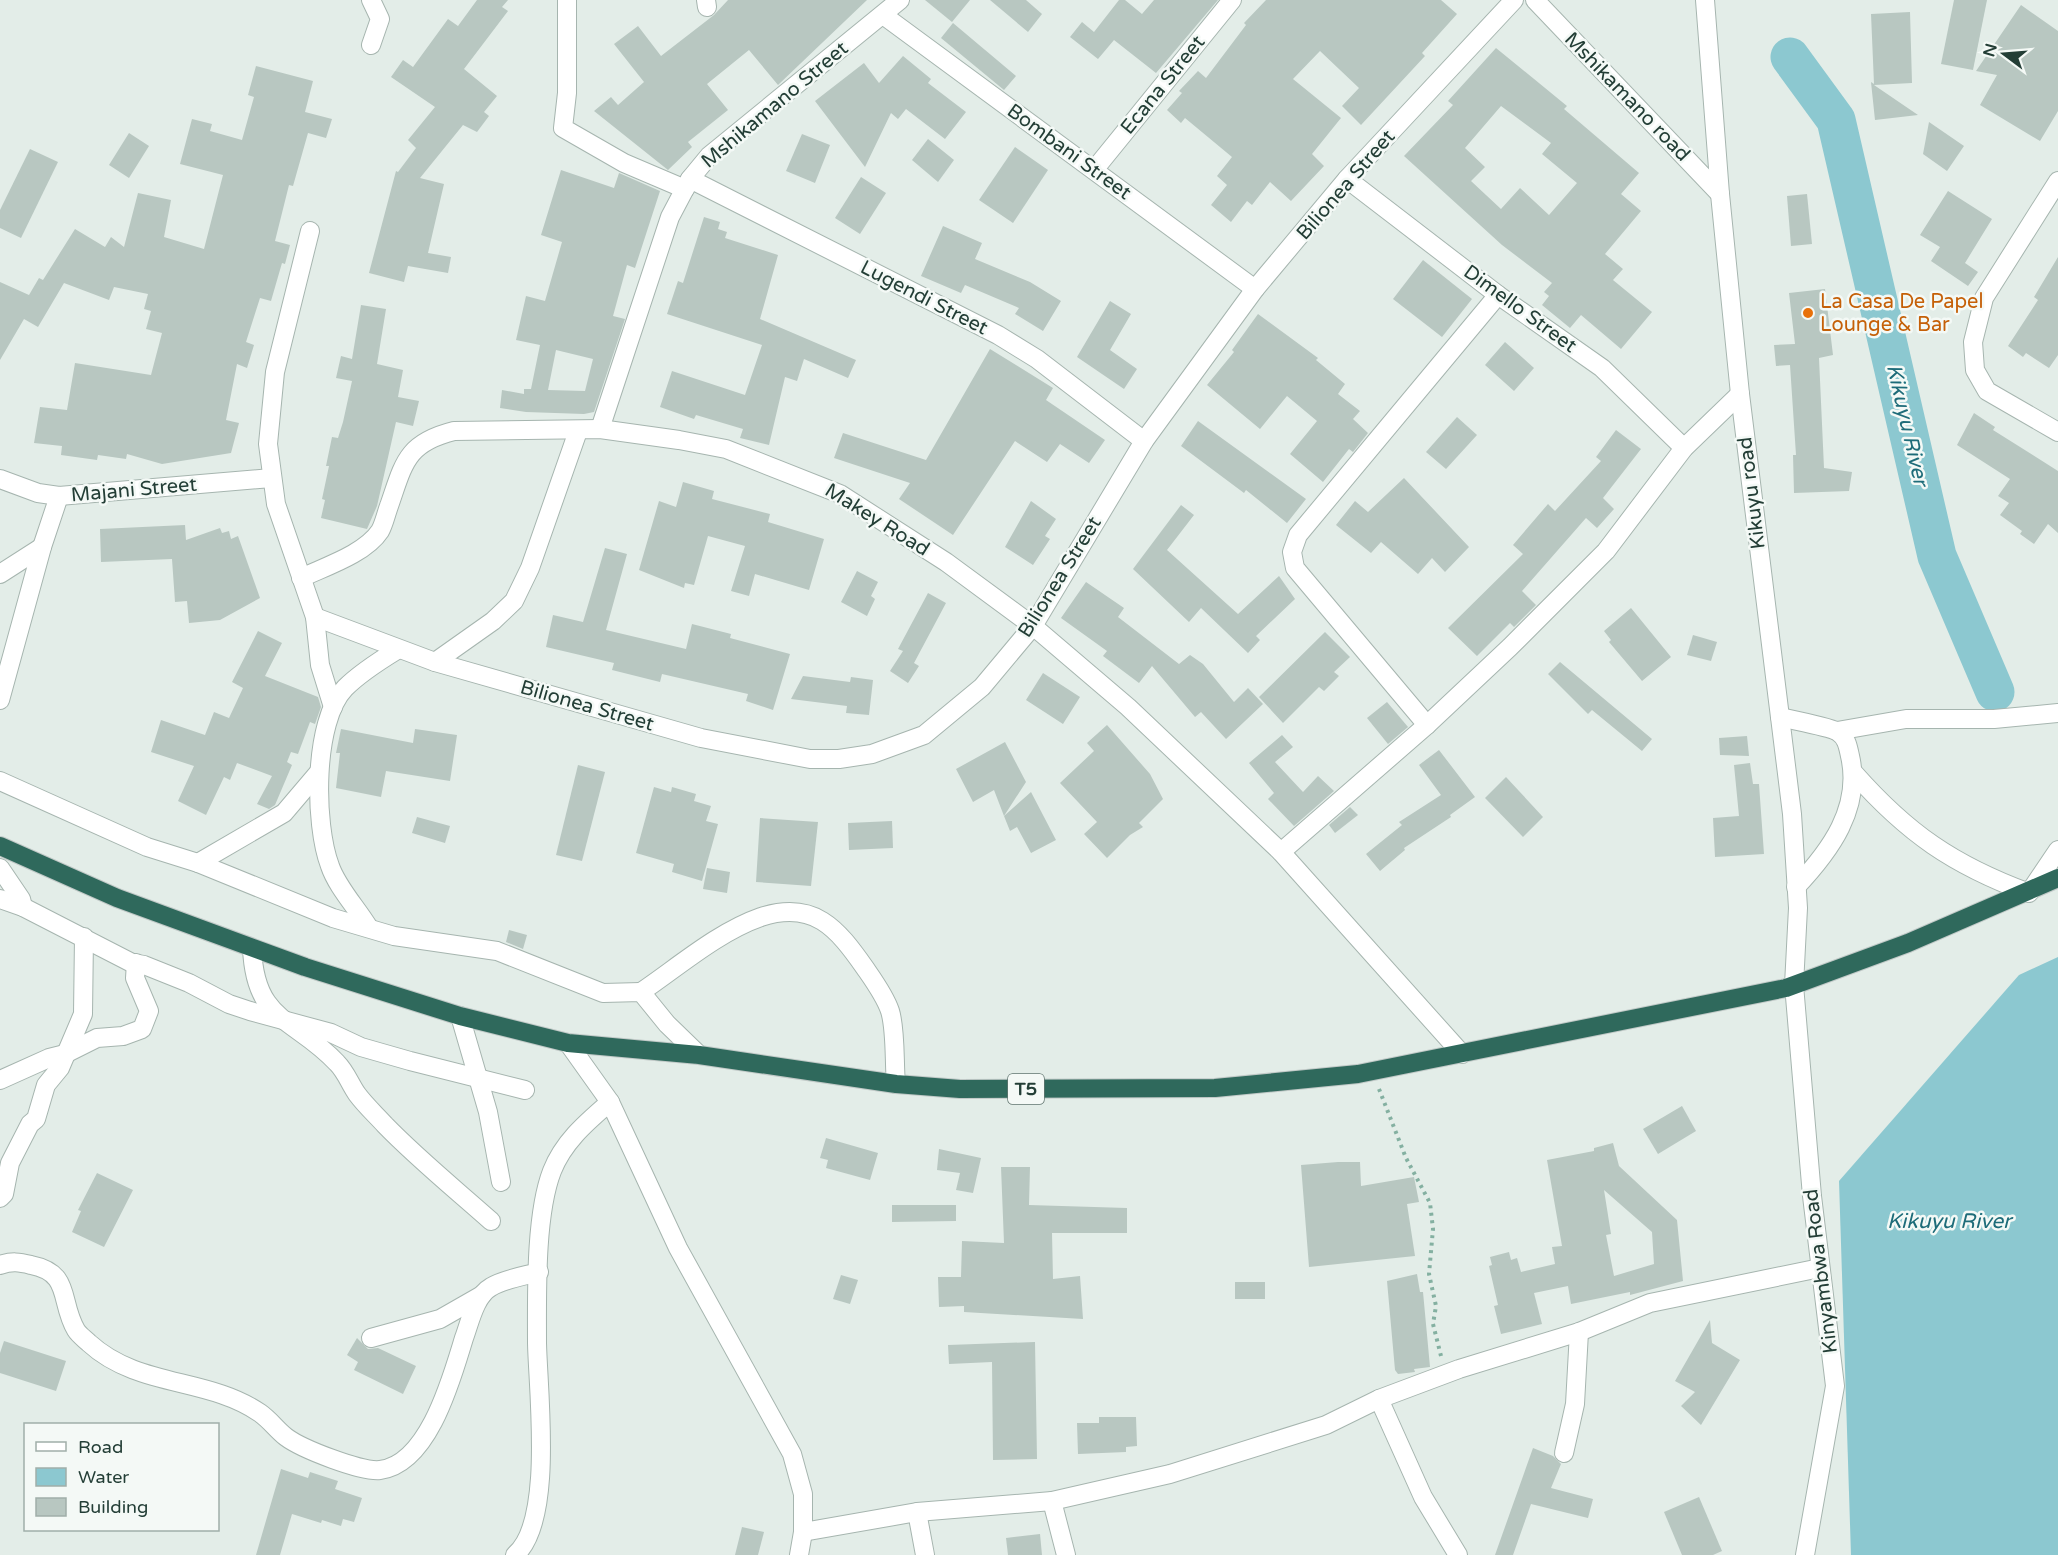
<svg xmlns="http://www.w3.org/2000/svg" width="2058" height="1555" font-family="'Varela Round',sans-serif">
	<style>
		.water { fill: #8cc8d0 }
		.lines { fill: none; stroke-linecap: round; stroke-linejoin: round }
		.river { stroke: #8cc8d0; stroke-width: 39 }
		.building { fill: #b8c7c1; fill-rule: evenodd }
		.minor-casing { stroke: #a6b5af; stroke-width: 20 }
		.highway-casing { stroke: #c1c9c7; stroke-width: 20 }
		.path { stroke: #84b0a1; stroke-width: 4; stroke-dasharray: 3 4.5; stroke-linecap: butt }
		.minor { stroke: #fff; stroke-width: 18 }
		.highway { stroke: #2f695c; stroke-width: 18 }
		.food-dot { fill: #e8710a; stroke: #f4f9f6; stroke-width: 2 }
		.labels { text-anchor: middle; dominant-baseline: central; stroke-width: 5; stroke-linejoin: round; paint-order: stroke }
		.shield { fill: #f4f9f6; stroke: #627670; stroke-width: 1.5 }
		.shield-label { font-size: 18px; font-weight: bold; fill: #233e36 }
		.street-label { font-size: 20px; fill: #233e36; stroke: #f4f9f6 }
		.food-label { font-size: 20px; fill: #c56008; stroke: #f4f9f6; text-anchor: start }
		.water-label { font-size: 21px; font-style: italic; fill: #1e6c79; stroke: #f4f9f6 }
	</style>
	<rect width="100%" height="100%" fill="#e3ede8"/>
	<!-- water -->
	<polygon class="water" points="2058,957 2058,1555 1851,1555 1839,1181 2019,975"/>
	<g class="lines">
		<!-- river -->
		<polyline class="river" points="1790,57 1836,120 1937,556 1995,692"/>
	</g>
	<!-- building -->
	<g class="building">
		<polygon points="477,0 508,0 502,7 508,11 464,69 497,96 484,112 489,116 477,132 463,125 420,178 444,184 428,253 451,257 448,273 408,266 404,282 369,273 396,171 398,172 416,148 408,140 435,107 391,77 403,60 413,67 448,19 458,26"/>
		<polygon points="728,0 867,0 778,85 749,50 707,84 728,110 688,142 692,147 668,170 594,111 611,97 618,105 644,82 614,44 638,26 661,56 714,15"/>
		<polygon points="925,0 970,0 952,22"/>
		<polygon points="990,0 1026,0 1042,14 1028,32"/>
		<polygon points="1119,0 1125,0 1142,14 1154,0 1218,0 1156,73 1114,40 1098,59 1070,37 1082,22 1094,32"/>
		<polygon points="1266,0 1441,0 1457,14 1422,53 1425,56 1361,125 1342,106 1359,88 1320,51 1293,79 1341,118 1312,154 1324,166 1291,201 1270,182 1252,205 1247,201 1231,222 1211,205 1227,185 1217,176 1232,157 1185,118 1181,123 1167,110 1182,93 1179,91 1198,71 1206,78 1246,25 1244,23"/>
		<polygon points="1954,0 1987,0 1973,70 1941,64"/>
		<polygon points="2021,5 2058,31 2058,111 2040,141 1980,105 1997,75 1976,71"/>
		<polygon points="1910,12 1912,83 1874,85 1918,115 1875,120 1871,82 1874,84 1871,14"/>
		<polygon points="953,23 1016,76 1004,90 941,38"/>
		<path d="M1496 48 1567 106 1564 109 1639 173 1621 194 1641 211 1605 254 1623 269 1613 280 1652 312 1621 349 1581 315 1570 328 1542 305 1549 296 1544 292 1552 283 1502 245 1404 156 1453 105 1448 101ZM1501 106 1551 143 1542 154 1577 183 1549 215 1520 188 1501 209 1471 181 1485 167 1465 148Z"/>
		<polygon points="903,56 931,79 928,83 966,112 945,139 906,109 898,119 891,113 865,167 815,101 864,63 879,83"/>
		<polygon points="256,66 313,81 305,112 332,119 326,138 308,133 293,186 289,185 275,241 290,245 285,264 282,263 271,301 260,298 246,342 254,345 247,368 237,364 226,420 239,423 231,453 162,464 127,454 126,459 98,455 97,460 61,455 62,446 34,443 40,407 67,410 75,363 151,375 162,333 146,329 151,311 144,309 148,294 114,287 109,300 64,283 38,327 24,319 0,360 0,282 29,295 39,278 43,280 75,229 105,247 111,237 124,247 138,193 171,200 164,237 204,249 223,175 180,164 192,119 212,124 210,131 242,140 254,97 248,95"/>
		<polygon points="1929,122 1964,146 1947,171 1923,154"/>
		<polygon points="129,133 149,146 129,178 109,165"/>
		<polygon points="802,134 830,145 815,183 786,171"/>
		<polygon points="928,139 954,160 938,182 912,160"/>
		<polygon points="1015,147 1048,170 1013,223 979,200"/>
		<polygon points="30,149 58,162 21,238 0,228 0,210"/>
		<path d="M561 170 614 188 619 173 660 191 635 268 627 265 613 316 625 319 594 412 584 414 526 412 500 408 502 390 524 394V389H531L540 345 516 340 526 296 545 301 562 242 541 235ZM556 350 593 359 585 391 548 390Z"/>
		<polygon points="861,177 886,193 860,234 835,218"/>
		<polygon points="1948,191 1992,219 1965,263 1978,272 1968,286 1931,261 1940,247 1920,235"/>
		<polygon points="1807,194 1812,244 1791,246 1787,196"/>
		<polygon points="704,217 720,222 718,229 727,232 725,238 778,255 760,319 856,360 848,378 804,359 797,381 785,377 769,445 740,438 743,429 696,415 694,419 660,407 672,371 745,395 762,345 667,314 678,281 683,283"/>
		<polygon points="943,226 982,243 975,259 1030,282 1061,301 1043,331 1015,314 1019,308 965,285 961,293 921,276"/>
		<polygon points="2058,257 2058,355 2049,368 2026,353 2023,357 2008,346 2038,300 2034,297"/>
		<polygon points="1423,260 1472,299 1442,337 1393,299"/>
		<polygon points="1825,289 1833,355 1819,358 1824,468 1852,472 1849,491 1794,493 1793,455 1796,455 1790,365 1776,366 1774,345 1795,344 1789,293"/>
		<polygon points="1110,301 1131,314 1110,350 1137,369 1124,389 1077,357"/>
		<polygon points="361,305 386,309 377,364 403,370 398,397 419,401 413,426 396,422 377,506 367,529 321,518 325,500 322,499 329,466 326,466 332,437 338,438 343,422 352,381 336,378 341,356 352,359"/>
		<polygon points="1258,314 1318,358 1316,360 1345,384 1338,394 1360,411 1353,419 1368,433 1353,452 1349,449 1323,482 1290,454 1317,421 1287,396 1260,429 1207,385 1234,352 1232,350"/>
		<polygon points="1505,342 1534,368 1514,391 1485,365"/>
		<polygon points="990,349 1053,388 1046,400 1105,440 1089,463 1060,444 1047,462 1015,441 953,535 899,499 910,483 834,458 843,433 926,460"/>
		<polygon points="1974,413 1995,427 1993,430 2058,471 2058,533 2048,524 2034,544 2020,534 2022,531 2000,515 2009,503 1998,496 2010,479 1957,445"/>
		<polygon points="1457,417 1477,435 1446,469 1426,452"/>
		<polygon points="1198,421 1306,499 1287,523 1246,490 1244,493 1181,446"/>
		<polygon points="1616,430 1641,449 1603,498 1614,509 1597,528 1586,518 1522,591 1536,605 1514,627 1510,623 1477,656 1448,628 1523,554 1513,545 1548,504 1555,511 1601,461 1596,457"/>
		<polygon points="1404,478 1469,547 1445,572 1432,558 1418,574 1381,542 1371,553 1336,525 1355,501 1368,512"/>
		<polygon points="683,482 714,491 712,499 770,514 768,522 824,539 809,590 755,574 749,596 731,591 745,546 708,536 694,585 685,583 684,588 639,570 659,501 676,507"/>
		<polygon points="1031,501 1056,519 1045,536 1050,539 1033,565 1005,547"/>
		<polygon points="1181,505 1194,515 1167,550 1238,614 1279,576 1295,599 1256,636 1260,640 1248,653 1201,608 1189,622 1133,569"/>
		<polygon points="185,525 186,540 220,528 222,533 229,531 231,539 238,536 260,598 220,620 189,623 187,601 175,602 172,559 101,562 100,529"/>
		<polygon points="605,548 627,554 606,630 686,649 692,624 731,634 730,638 790,654 773,710 746,701 748,694 662,674 660,682 612,670 614,663 546,647 553,615 583,622"/>
		<polygon points="857,571 878,582 871,596 875,599 867,616 841,602"/>
		<polygon points="1086,582 1124,608 1118,617 1179,664 1190,655 1203,664 1234,702 1248,688 1263,704 1226,739 1201,712 1195,717 1152,666 1139,683 1103,656 1107,651 1061,618"/>
		<polygon points="928,593 946,603 914,663 919,666 908,683 890,671 903,651 898,649"/>
		<polygon points="1631,608 1671,657 1642,681 1609,642 1611,640 1604,631"/>
		<polygon points="258,631 282,643 265,676 318,697 321,707 315,724 310,722 298,754 291,752 287,762 292,765 275,805 269,809 257,804 272,776 237,763 230,780 224,777 206,815 178,801 194,766 151,752 161,720 205,735 214,712 229,718 243,688 232,682"/>
		<polygon points="1325,632 1350,657 1334,672 1339,676 1324,691 1319,687 1283,723 1259,697"/>
		<polygon points="1693,635 1717,642 1711,661 1687,655"/>
		<polygon points="1560,662 1652,739 1642,751 1592,710 1588,714 1548,674"/>
		<polygon points="1043,673 1080,697 1063,724 1026,700"/>
		<polygon points="803,676 850,682 851,677 873,680 869,715 846,713 847,706 791,699"/>
		<polygon points="1387,702 1408,727 1388,744 1367,718"/>
		<polygon points="1107,725 1150,774 1163,799 1139,823 1143,827 1130,835 1107,858 1084,834 1097,822 1060,783 1094,751 1087,743"/>
		<polygon points="341,729 413,743 415,729 457,735 450,781 386,771 381,797 336,788 340,753 336,753"/>
		<polygon points="1282,735 1293,747 1275,762 1303,792 1318,776 1334,791 1294,826 1268,799 1274,793 1249,763"/>
		<polygon points="1747,736 1749,756 1720,755 1719,738"/>
		<polygon points="1005,742 1026,782 1004,816 994,790 973,802 956,769"/>
		<polygon points="1439,750 1475,797 1450,815 1451,817 1404,848 1405,850 1380,871 1366,854 1402,825 1399,822 1441,795 1419,765"/>
		<polygon points="1750,763 1753,784 1759,784 1764,854 1715,857 1713,818 1739,816 1734,765"/>
		<polygon points="578,765 605,772 582,861 556,855"/>
		<polygon points="1506,777 1543,817 1523,837 1485,798"/>
		<polygon points="654,787 671,792 672,787 696,794 694,801 711,806 706,821 718,824 702,881 672,872 674,864 636,853"/>
		<polygon points="1031,792 1056,840 1031,853 1017,827 1010,831 1004,816"/>
		<polygon points="1350,807 1358,815 1335,833 1329,825"/>
		<polygon points="417,817 450,826 445,843 412,833"/>
		<polygon points="760,818 818,822 811,886 756,882"/>
		<polygon points="892,821 893,848 849,850 848,823"/>
		<polygon points="707,868 730,872 727,893 703,889"/>
		<polygon points="509,930 527,935 523,949 506,942"/>
		<polygon points="1682,1106 1696,1131 1658,1154 1643,1129"/>
		<polygon points="826,1138 878,1153 870,1180 826,1168 828,1160 820,1158"/>
		<path d="M1613 1143 1619 1166 1677 1220 1683 1281 1630 1295V1292L1571 1304 1568 1286 1534 1293 1542 1324 1501 1334 1494 1306 1498 1305 1489 1266 1492 1265 1490 1257 1509 1252 1511 1260 1517 1258 1521 1272 1555 1264 1552 1247 1562 1246 1547 1160 1594 1151V1148ZM1604 1190 1652 1232 1654 1264 1614 1276 1606 1235 1611 1234Z"/>
		<polygon points="939,1149 981,1158 973,1193 956,1190 960,1173 937,1170"/>
		<polygon points="1338,1162 1360,1162 1361,1186 1414,1177 1419,1202 1407,1204 1415,1256 1309,1267 1301,1165"/>
		<polygon points="1001,1167 1030,1167 1029,1205 1127,1208 1127,1233 1052,1233 1053,1279 1080,1276 1083,1319 964,1312 964,1306 939,1307 938,1277 961,1277 962,1241 1004,1243"/>
		<polygon points="97,1173 133,1190 104,1247 72,1232 81,1211 78,1210"/>
		<polygon points="892,1205 956,1205 956,1221 892,1222"/>
		<polygon points="1417,1274 1420,1292 1423,1292 1430,1367 1414,1369 1415,1372 1398,1374 1395,1370 1387,1281"/>
		<polygon points="841,1275 858,1280 850,1304 833,1299"/>
		<rect x="1235" y="1282" width="30" height="17"/>
		<polygon points="1710,1320 1712,1343 1740,1360 1701,1425 1681,1406 1695,1392 1675,1381"/>
		<polygon points="357,1338 368,1349 378,1348 416,1366 403,1394 354,1370 358,1362 347,1355"/>
		<polygon points="4,1341 66,1361 56,1391 0,1373 0,1353"/>
		<polygon points="1035,1342 1037,1459 993,1460 992,1362 949,1364 948,1345"/>
		<polygon points="1099,1417 1136,1417 1137,1446 1126,1447 1126,1452 1078,1454 1077,1423 1099,1423"/>
		<polygon points="1533,1448 1553,1456 1561,1464 1551,1488 1593,1499 1588,1518 1531,1504 1513,1555 1495,1555"/>
		<polygon points="281,1469 308,1478 310,1472 338,1481 335,1489 362,1498 354,1522 343,1519 341,1526 322,1520 321,1523 292,1514 280,1555 256,1555"/>
		<polygon points="1699,1497 1722,1551 1713,1555 1682,1555 1664,1512"/>
		<polygon points="742,1527 764,1532 758,1555 735,1555"/>
		<polygon points="1040,1534 1042,1555 1008,1555 1006,1538"/>
	</g>
	<g class="lines">
		<!-- minor casing -->
		<g class="minor-casing">
			<g id="minor">
				<polyline points="567,0 567,93 563,128 624,163 685,189"/>
				<polyline points="706,0 707,7"/>
				<polyline points="1535,0 1720,194"/>
				<polyline points="1705,0 1720,194 1740,394 1792,814 1798,908 1794,985 1812,1196 1835,1386 1805,1555"/>
				<polyline points="883,15 1255,289"/>
				<polyline points="371,45 380,19 371,0"/>
				<polyline points="1094,170 1232,0"/>
				<polyline points="690,179 998,335 1037,359 1144,441"/>
				<polyline points="1347,179 1498,295 1602,368 1684,448"/>
				<polyline points="2058,181 1984,298 1973,342 1975,370 1987,391 2058,432"/>
				<polyline points="310,231 275,372 268,444 276,504 315,617 320,665 333,707"/>
				<polyline points="600,429 670,217 690,179 709,156 900,0"/>
				<polyline points="0,479 38,493 59,496 271,478"/>
				<polyline points="0,574 42,547"/>
				<path d="M301 578C324 567 365 554 380 531 384 524 386 514 389 506 404 463 406 443 454 431L600 429 679 440 726 449 840 494 946 562 1033 626 1128 707 1281 852 1462 1054"/>
				<polyline points="315,617 435,662 701,738 810,759 839,759 872,754 924,735 982,687 1033,626 1144,441 1255,289 1347,179 1514,0"/>
				<polyline points="435,662 493,621 514,601 530,568 578,431"/>
				<polyline points="0,700 42,547 59,496"/>
				<path d="M1780 717C1791 720 1831 727 1838 732 1847 738 1848 747 1850 756 1862 808 1830 851 1796 887"/>
				<polyline points="1427,725 1295,568 1292,552 1298,535 1498,295"/>
				<polyline points="1837,731 1906,719 1994,719 2058,713"/>
				<path d="M1854 773C1907 833 1953 865 2029 893L2058 850"/>
				<polyline points="0,781 147,847 198,863 333,918 394,936 497,951 603,993 641,992 667,1024 699,1055"/>
				<polyline points="1281,852 1427,725 1510,647 1606,551 1684,448 1740,394"/>
				<polyline points="198,863 284,813 318,773"/>
				<polyline points="0,868 21,899 23,907"/>
				<polyline points="0,899 23,907 132,963 144,965 189,983 229,1004 250,1011 331,1033 361,1047 410,1061 525,1090"/>
				<path d="M369 928C357 908 337 887 330 866 314 824 313 721 345 688 360 673 379 661 397 650"/>
				<path d="M252 948C255 1023 295 1018 337 1063 346 1072 350 1084 357 1094 365 1105 376 1115 385 1125 418 1159 455 1189 491 1221"/>
				<path d="M641 992C678 967 718 932 761 917 814 900 837 928 865 968 874 981 885 996 890 1011 896 1030 894 1063 896 1084"/>
				<polyline points="460,1016 488,1112 501,1182"/>
				<polyline points="568,1043 610,1102 678,1248 792,1454 803,1494 803,1532 799,1555"/>
				<polyline points="0,1080 49,1058 65,1054 97,1038 123,1036 142,1029 149,1011 135,978 136,963"/>
				<polyline points="0,1198 4,1194 10,1163 30,1124 36,1119 46,1085 60,1068 83,1014 84,937"/>
				<path d="M0 1265C12 1261 19 1262 31 1265 72 1273 59 1301 76 1330 79 1335 85 1339 89 1343 138 1388 208 1377 260 1413 270 1420 277 1430 286 1437 302 1449 361 1472 380 1470 429 1464 452 1377 464 1338 470 1322 475 1296 491 1287 504 1279 524 1276 539 1272"/>
				<polyline points="371,1338 440,1319 482,1295"/>
				<polyline points="1379,1399 1423,1497 1458,1555"/>
				<polyline points="1564,1453 1575,1404 1579,1332"/>
				<polyline points="1052,1501 1066,1555"/>
				<polyline points="917,1512 925,1555"/>
				<polyline points="803,1532 917,1512 1052,1501 1170,1474 1326,1425 1379,1399 1459,1369 1579,1332 1650,1303 1820,1268"/>
				<path d="M515 1555C554 1522 538 1392 537 1343 537 1294 535 1215 552 1171 564 1141 587 1122 610 1102"/>
			</g>
		</g>
		<!-- highway casing -->
		<g class="highway-casing">
			<polyline id="highway" points="0,846 117,898 305,967 460,1016 568,1043 699,1055 896,1084 960,1089 1215,1088 1358,1074 1786,988 1908,943 2058,878"/>
		</g>
		<!-- path -->
		<polyline class="path" points="1379,1089 1406,1158 1430,1203 1433,1229 1429,1274 1436,1306 1433,1324 1441,1356"/>
		<!-- minor -->
		<use href="#minor" class="minor"/>
		<!-- highway -->
		<use href="#highway" class="highway"/>
	</g>
	<!-- markers -->
	<circle class="food-dot" cx="1808" cy="313" r="6"/>
	<g class="labels">
		<!-- shield labels -->
		<rect class="shield" x="1008" y="1074" width="36" height="30" rx="4.5"/>
		<g class="shield-label">
			<text x="1026" y="1089">T5</text>
		</g>
		<!-- street labels -->
		<g class="street-label">
			<text transform="translate(1163 85) rotate(-51)">Ecana Street</text>
			<text transform="translate(1627 97) rotate(46)">Mshikamano road</text>
			<text transform="translate(775 105) rotate(-40)">Mshikamano Street</text>
			<text transform="translate(1069 152) rotate(36)">Bombani Street</text>
			<text transform="translate(1346 185) rotate(-49)">Bilionea Street</text>
			<text transform="translate(924 298) rotate(27)">Lugendi Street</text>
			<text transform="translate(1520 309) rotate(36)">Dimello Street</text>
			<text transform="translate(134 490) rotate(-5)">Majani Street</text>
			<text transform="translate(1752 493) rotate(-97)">Kikuyu road</text>
			<text transform="translate(877 520) rotate(32)">Makey Road</text>
			<text transform="translate(1060 577) rotate(-58)">Bilionea Street</text>
			<text transform="translate(587 706) rotate(16)">Bilionea Street</text>
			<text transform="translate(1821 1271) rotate(-97)">Kinyambwa Road</text>
		</g>
		<!-- food labels -->
		<g class="food-label">
			<text x="1820" y="302">La Casa De Papel<tspan x="1820" dy="23">Lounge &amp; Bar</tspan></text>
		</g>
		<!-- water labels -->
		<g class="water-label">
			<text transform="translate(1907 425) rotate(77)">Kikuyu River</text>
			<text x="1949" y="1221">Kikuyu River</text>
		</g>
	</g>
	<!-- legend -->
	<rect x="24" y="1423" width="195" height="108" fill="#f4f9f6" stroke="#a0aea9" stroke-width="1.5"/>
	<rect x="36" y="1442" width="30" height="9" fill="#ffffff" stroke="#a0aea9" stroke-width="1.5"/>
	<text x="78" y="1453" font-size="18" fill="#233e36">Road</text>
	<rect x="36" y="1468" width="30" height="18" fill="#8cc8d0" stroke="#a0aea9" stroke-width="1.5"/>
	<text x="78" y="1483" font-size="18" fill="#233e36">Water</text>
	<rect x="36" y="1498" width="30" height="18" fill="#b8c7c1" stroke="#a0aea9" stroke-width="1.5"/>
	<text x="78" y="1513" font-size="18" fill="#233e36">Building</text>
	<!-- north arrow -->
	<g transform="translate(2004 54) rotate(286)" stroke="#f4f9f6" stroke-width="4.5" paint-order="stroke">
	<path d="M0-4.5L10 22L0 15L-10 22Z" fill="#233e36"/>
	<text y="-9" font-size="16" font-weight="bold" text-anchor="middle" fill="#233e36">N</text>
	</g>
</svg>
